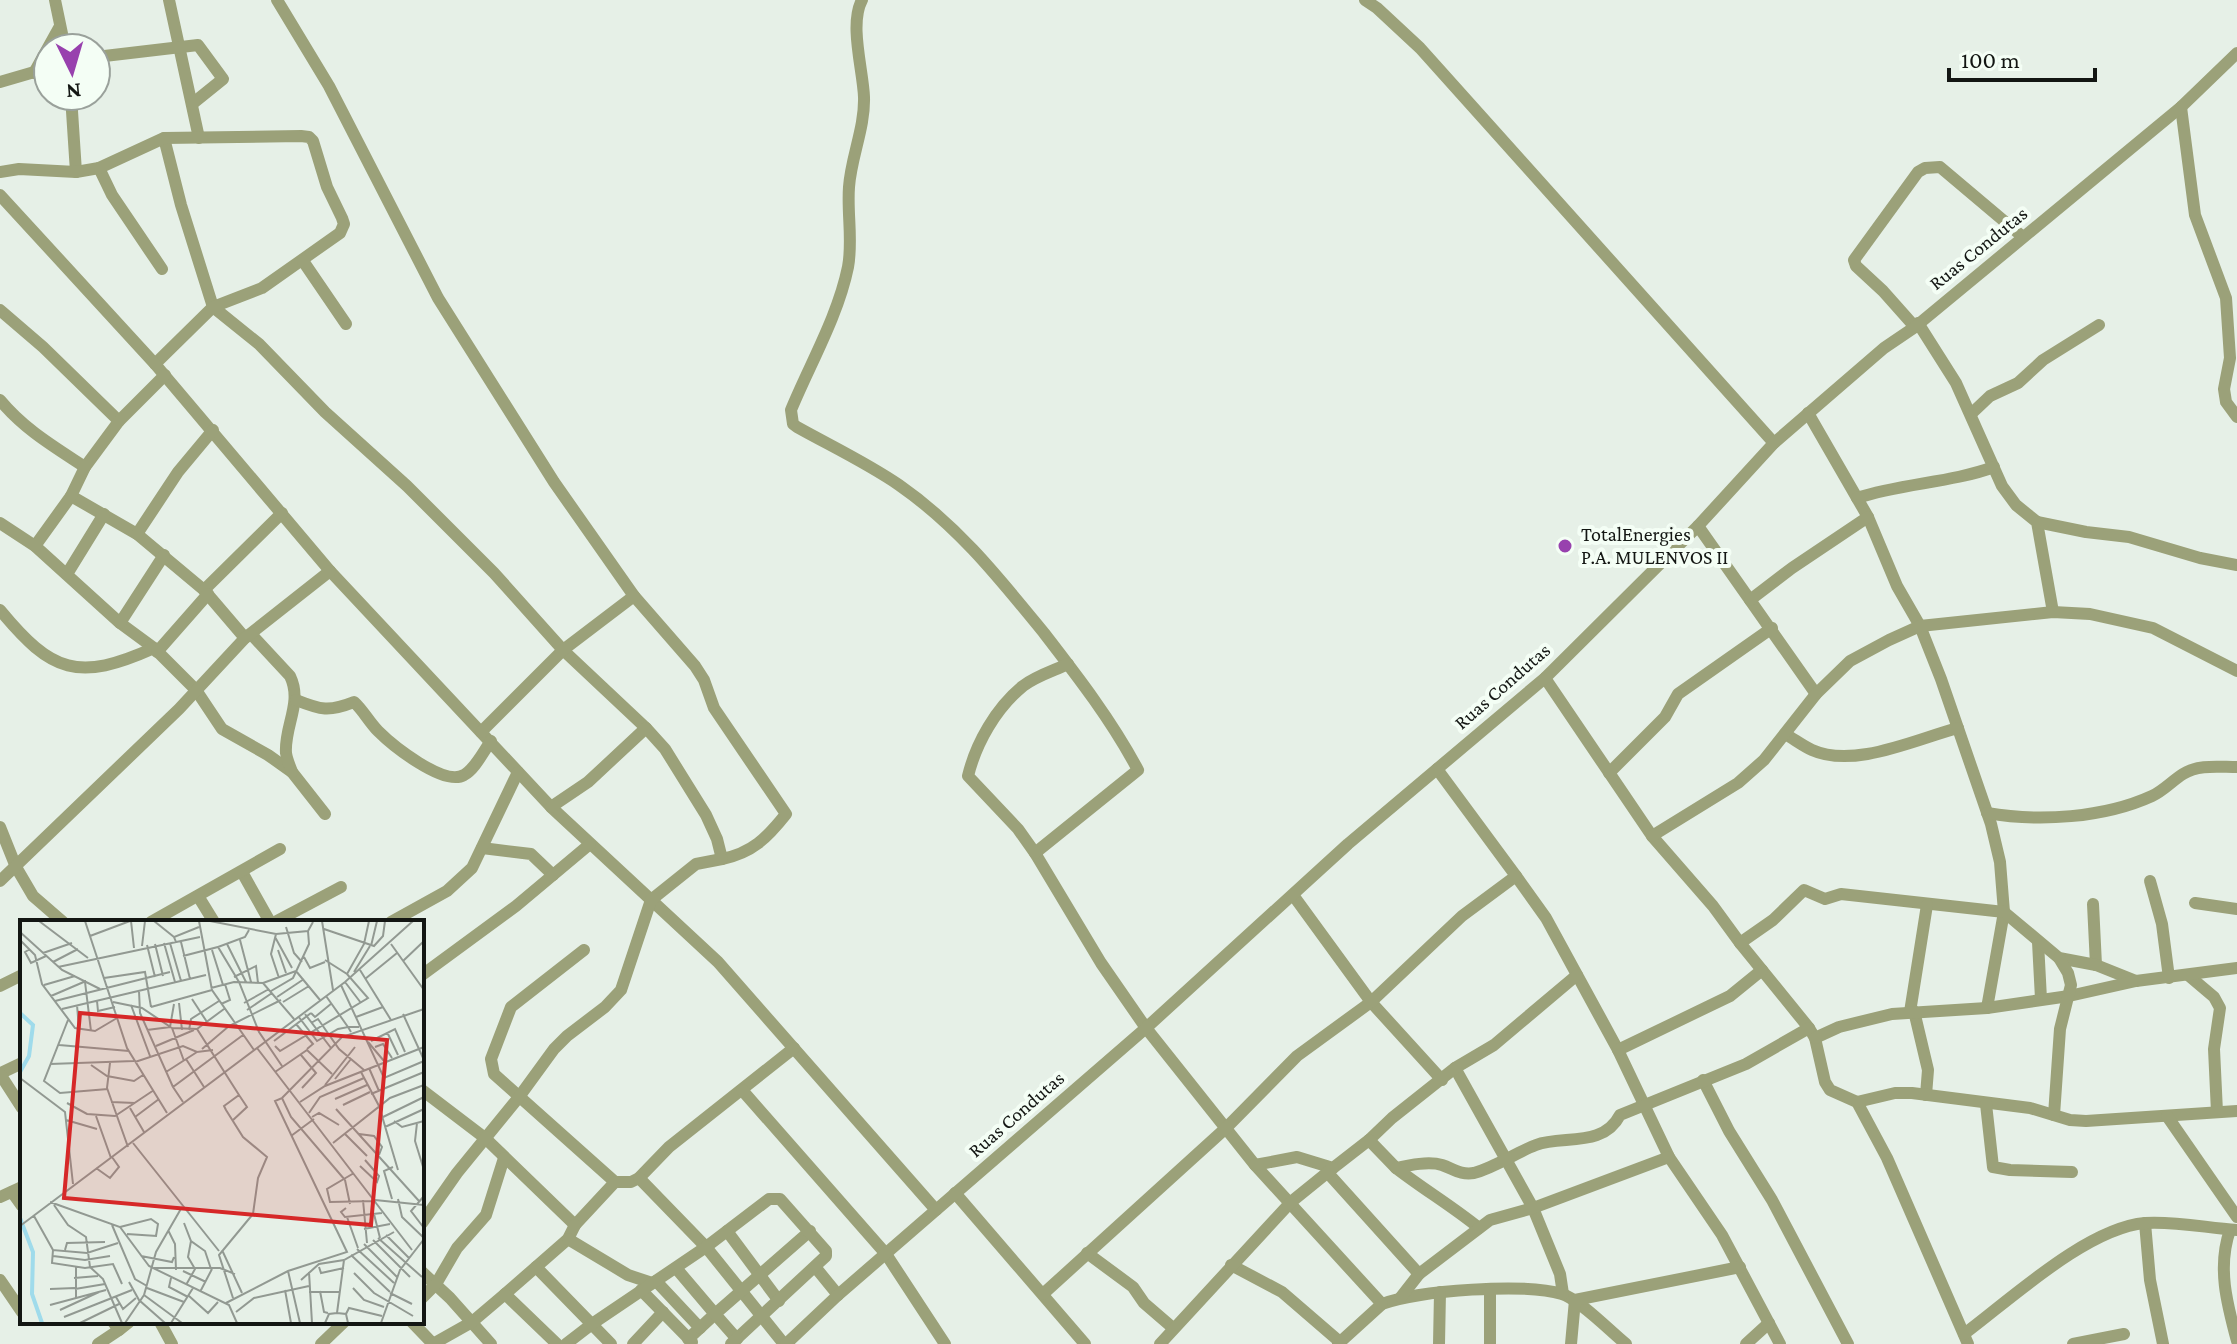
<svg xmlns="http://www.w3.org/2000/svg" width="2237" height="1344" font-family="'Crimson Pro',serif">
	<style>
		.lines { fill: none; stroke-linecap: round; stroke-linejoin: round }
		.minor { stroke: #9ba179; stroke-width: 12 }
		.poi-dot { fill: #9841ae; stroke: #f4fef5; stroke-width: 3 }
		.labels { text-anchor: middle; dominant-baseline: central; stroke-width: 8; stroke-linejoin: round; paint-order: stroke }
		.street-label { font-size: 20px; fill: #131613; stroke: #f4fef5 }
		.poi-label { font-size: 20px; fill: #131613; stroke: #f4fef5; text-anchor: start }
		.inset-river { fill: none; stroke: #9fdbeb; stroke-width: 4 }
		.inset-road { fill: none; stroke: #929992; stroke-width: 2 }
		.view { fill: #d62828; fill-opacity: 0.15; stroke: #d62828; stroke-width: 4 }
		.inset-edge { fill: none; stroke: #131613; stroke-width: 4 }
	</style>
	<rect width="100%" height="100%" fill="#e6f0e7"/>
	<g class="lines">
		<!-- minor -->
		<g class="minor">
			<polyline points="55,0 65,48"/>
			<polyline points="169,0 199,138"/>
			<path d="M862 0C849 24 863 70 864 97 865 128 851 157 849 187 847 214 853 241 848 267 838 316 810 364 791 410L793 424 797 427C831 446 867 463 899 485 958 526 999 578 1044 633 1078 677 1112 721 1138 770L1035 853 1101 963 1146 1028 1255 1165 1382 1304C1418 1290 1526 1283 1562 1294 1579 1299 1611 1332 1626 1344"/>
			<polyline points="1365,0 1377,8 1420,48 1774,443"/>
			<polyline points="96,57 198,45 223,79 192,104"/>
			<polyline points="34,73 59,28"/>
			<polyline points="0,82 48,68"/>
			<polyline points="71,96 76,172"/>
			<polyline points="2181,107 2195,215 2226,298 2230,358 2224,389 2226,402 2237,417"/>
			<path d="M164 138 181 205 213 307 259 344 325 412 407 486 494 573 563 650 646 728 665 749 706 815 717 839 722 859C752 853 767 838 786 814L714 708 704 680 695 666 634 596 554 482 438 298 329 86 277 0"/>
			<polyline points="99,168 112,195 162,269"/>
			<polyline points="0,172 19,169 76,172 99,168 164,138 301,136 309,137 313,141 327,187 342,218 344,224 340,233 262,288 213,307 155,364"/>
			<polyline points="0,195 155,364 330,571 551,807 718,962 936,1210"/>
			<polyline points="303,261 346,324"/>
			<polyline points="0,310 43,347 119,421"/>
			<polyline points="1918,323 1956,383 2002,486 2016,505 2037,522 2053,612"/>
			<polyline points="1915,327 1883,291 1856,266 1854,260 1918,172 1925,168 1940,167 2023,237"/>
			<path d="M0 400C24 429 53 446 85 467"/>
			<polyline points="1808,413 1868,517 1897,586 1920,626 1941,679 1991,824 2000,862 2004,912 1987,1008"/>
			<polyline points="1971,414 1990,396 2018,383 2043,360 2099,325"/>
			<polyline points="71,496 137,534 204,590 245,638"/>
			<path d="M1857 498C1902 483 1950 483 1994 467"/>
			<polyline points="2037,522 2086,532 2129,537 2200,558 2237,565"/>
			<polyline points="0,523 35,546 120,623 154,648 196,690 222,729 268,755 292,772 325,814"/>
			<polyline points="1698,526 1816,694"/>
			<polyline points="137,534 178,472 213,430"/>
			<polyline points="35,546 71,496 85,467 119,421 165,375"/>
			<polyline points="67,574 104,514"/>
			<polyline points="204,590 282,513"/>
			<polyline points="1750,600 1792,568 1868,517"/>
			<path d="M0 610C52 673 78 682 154 648"/>
			<polyline points="120,623 164,555"/>
			<path d="M251 634 290 676C303 703 284 726 286 753 287 760 290 766 292 772"/>
			<polyline points="157,652 208,594"/>
			<polyline points="1545,678 1652,836 1713,906 1740,943 1809,1028 1815,1038 1825,1082 1830,1090 1857,1102 1887,1158 1968,1344"/>
			<path d="M296 700C321 710 329 712 354 702 363 710 369 722 378 731 392 745 444 787 464 775 475 769 483 752 491 741"/>
			<polyline points="481,732 563,650 634,596"/>
			<path d="M1785 734C1794 739 1803 746 1812 750 1854 769 1916 739 1958 728"/>
			<polyline points="1609,773 1665,717 1678,694 1772,628"/>
			<polyline points="551,807 588,782 646,728"/>
			<path d="M1987 813C2039 822 2104 818 2152 796 2163 791 2172 781 2183 774 2199 764 2218 767 2237 767"/>
			<polyline points="0,827 16,867 33,896 63,922"/>
			<polyline points="1652,836 1738,783 1764,760 1816,694 1850,661 1889,640 1920,626 2053,612 2090,614 2153,628 2237,671"/>
			<polyline points="482,848 531,854 553,875"/>
			<path d="M1035 853 1018 829 968 776C976 743 996 708 1023 686 1036 676 1053 671 1068 664"/>
			<polyline points="242,872 270,922"/>
			<polyline points="1516,876 1546,918 1618,1050 1669,1157 1722,1235 1780,1344"/>
			<polyline points="0,881 179,709 245,638 330,571"/>
			<polyline points="2150,881 2162,924 2169,978"/>
			<polyline points="1293,895 1371,1002 1442,1080"/>
			<polyline points="198,896 214,922"/>
			<polyline points="2195,903 2237,909"/>
			<polyline points="2093,904 2096,965"/>
			<polyline points="151,922 280,849"/>
			<polyline points="275,922 341,887"/>
			<polyline points="391,922 447,891 472,868 518,772"/>
			<polyline points="2038,942 2041,999"/>
			<polyline points="1740,943 1773,920 1804,890 1825,899 1841,894 2004,912 2059,958 2096,965 2136,981"/>
			<polyline points="584,950 511,1007 491,1059 494,1074 615,1182"/>
			<polyline points="422,975 516,906 590,844"/>
			<polyline points="2188,975 2214,997 2220,1008 2214,1049 2217,1112"/>
			<polyline points="0,986 22,975"/>
			<polyline points="1914,1011 1928,1070 1926,1095"/>
			<polyline points="1910,1012 1927,905"/>
			<polyline points="1815,1038 1839,1027 1892,1014 1987,1008 2069,996 2136,981 2237,968"/>
			<polyline points="1618,1050 1730,996 1762,970"/>
			<polyline points="1455,1068 1533,1208 1560,1274 1563,1294"/>
			<polyline points="1,1073 22,1063"/>
			<polyline points="0,1074 22,1108"/>
			<polyline points="1703,1080 1729,1131 1772,1200 1848,1344"/>
			<polyline points="422,1090 485,1138 575,1225 615,1182 631,1182 639,1178 669,1147 794,1048"/>
			<polyline points="742,1090 886,1254 945,1344"/>
			<polyline points="1857,1102 1895,1093 1912,1093 2030,1108 2070,1120 2086,1121 2237,1111"/>
			<polyline points="1986,1104 1993,1167 2010,1170 2072,1172"/>
			<polyline points="2054,1115 2060,1029 2071,985 2068,973 2059,958"/>
			<polyline points="2167,1116 2237,1217"/>
			<polyline points="1369,1140 1392,1118 1455,1068 1494,1045 1577,975"/>
			<path d="M1255 1165 1297 1157 1333 1168 1369 1140 1396 1168C1410 1165 1429 1161 1442 1165 1454 1169 1460 1175 1474 1173 1496 1167 1515 1153 1536 1145 1563 1135 1603 1148 1620 1115L1746 1064 1809 1028"/>
			<path d="M1396 1168C1423 1189 1452 1206 1479 1228"/>
			<polyline points="1327,1172 1419,1274"/>
			<polyline points="639,1178 706,1247 784,1344"/>
			<polyline points="12,1192 22,1206"/>
			<polyline points="955,1193 1085,1344"/>
			<polyline points="0,1197 22,1187"/>
			<polyline points="422,1223 457,1173 519,1097 554,1049 567,1036 605,1007 621,990 651,900 696,864 722,859"/>
			<polyline points="2145,1223 2150,1280 2163,1344"/>
			<polyline points="575,1225 568,1239 536,1267 611,1344"/>
			<path d="M2230 1230C2217 1267 2227 1304 2237 1341"/>
			<polyline points="727,1231 779,1301"/>
			<polyline points="568,1239 628,1275 652,1283"/>
			<polyline points="1087,1253 1133,1287 1144,1303 1173,1328"/>
			<polyline points="1231,1265 1282,1292 1340,1342"/>
			<polyline points="676,1268 715,1314 688,1339"/>
			<polyline points="816,1268 838,1295"/>
			<polyline points="422,1272 450,1298 491,1344"/>
			<polyline points="0,1280 22,1312"/>
			<polyline points="656,1281 700,1328"/>
			<polyline points="641,1290 692,1342"/>
			<polyline points="1490,1290 1490,1344"/>
			<polyline points="505,1294 536,1267"/>
			<polyline points="1043,1294 1226,1128 1297,1056 1371,1002 1462,916 1516,876 1437,769"/>
			<polyline points="1401,1297 1419,1274 1490,1220 1533,1208 1669,1157"/>
			<polyline points="422,1298 436,1284 457,1248 486,1215 504,1158"/>
			<polyline points="113,1322 119,1330 129,1322"/>
			<polyline points="160,1322 172,1344"/>
			<polyline points="412,1322 433,1344"/>
			<path d="M1964 1334C2011 1299 2087 1228 2145 1223 2176 1221 2207 1228 2237 1230"/>
			<polyline points="737,1339 715,1314 810,1231"/>
			<polyline points="98,1344 119,1330"/>
			<polyline points="321,1344 344,1322"/>
			<polyline points="433,1344 472,1322 505,1294 557,1344"/>
			<polyline points="566,1344 592,1324 706,1247 769,1199 780,1199 826,1251 826,1256 731,1344"/>
			<polyline points="633,1344 663,1312"/>
			<polyline points="786,1344 838,1295 1146,1028 1348,844 1545,678 1698,526 1774,443 1884,348 1915,327 2181,107 2237,53"/>
			<polyline points="1160,1344 1291,1202 1333,1168"/>
			<polyline points="1338,1344 1382,1304"/>
			<polyline points="1439,1344 1440,1292"/>
			<polyline points="1571,1344 1575,1300 1740,1267"/>
			<polyline points="1746,1344 1769,1323"/>
			<polyline points="2073,1344 2124,1334"/>
		</g>
	</g>
	<!-- markers -->
	<circle class="poi-dot" cx="1565" cy="546" r="8"/>
	<g class="labels">
		<!-- street labels -->
		<g class="street-label">
			<text transform="translate(1978 248) rotate(-39)">Ruas Condutas</text>
			<text transform="translate(1502 686) rotate(-41)">Ruas Condutas</text>
			<text transform="translate(1016 1114) rotate(-41)">Ruas Condutas</text>
		</g>
		<!-- poi labels -->
		<g class="poi-label">
			<text x="1581" y="534">TotalEnergies<tspan x="1581" dy="23">P.A. MULENVOS II</tspan></text>
		</g>
	</g>
	<!-- overview -->
	<g transform="translate(20 920)">
		<rect width="404" height="404" fill="#e6f0e7"/>
		<path class="inset-river" d="M0 93 13 105 9 136 0 152M0 298 13 332 12 374 22 403"/>
		<path class="inset-road" d="M19 1 68 38M65 1 107 128 147 193M111 1 114 28M134 1 154 17M179 1 192 70 234 130M190 1 256 14 288 11 293 2M302 1 313 70M266 7 274 33 282 42M304 9 354 26 363 16 365 1M0 12 42 50 80 69M256 14 251 34 259 58M70 16 110 1M255 17 272 48M0 20 15 35 22 64 55 108 75 111 97 98M220 20 231 62M156 22 154 17 179 7M161 22 170 59M144 23 155 62M150 23 161 61M135 24 143 56M207 24 226 62M371 24 404 70M127 25 135 57M122 26 125 1M351 26 357 1M198 27 225 17 229 10M10 29 5 32 11 43 26 36M192 30 203 65M258 30 266 53M23 33 52 23M163 36 198 27 219 62 239 112 262 146M284 37 290 48 305 42M383 41 404 21M33 42 58 29M38 47 180 17M340 50 371 100M276 51 300 80M334 52 350 26M327 54 344 24 349 1M214 57 236 46 238 63M84 58 125 52 131 87M345 59 377 33M65 62 71 111M325 62 341 83M243 63 276 51M24 65 55 56M321 65 364 158 404 141M191 68 214 62 243 63 274 99M119 71 120 93 153 167M251 71 273 58 289 24 288 11M31 76 66 61M306 76 328 107H339M257 77 284 59M172 79 187 102M35 81 150 52M77 81 78 91 95 87M93 82 122 88 152 108 177 109 219 175 204 186 206 190 223 217 247 237 238 258 233 294 199 335 213 378M263 82 289 66M159 83 162 110M224 83 249 69M201 84 210 80 205 64M57 85 59 109M111 85 130 136M131 87 192 70M42 89 186 55M227 90 252 73M291 93 295 97 312 83M285 94 311 128M383 94 404 140M278 96 297 121 318 109 328 107 331 112M336 97 363 87M48 100 24 161 40 173 88 169M291 103 298 99 319 129 344 150M276 104 293 124 287 129M152 108 164 141M177 109 204 89M127 110 150 107 154 84M169 110 171 99 199 81M367 112 378 135M254 121 291 93M351 121 375 109 385 132M348 122 364 141M39 125 109 131M136 126 174 110M255 126 260 131 348 78 327 54 305 40M355 127 363 124 372 138M237 128 392 330M182 129 209 106 261 80M281 135 296 153 282 168M166 139 184 167M115 142 163 126 177 132 193 130M90 143 87 168 108 227M30 144 114 141M71 145 87 156 114 161 123 155M349 148 359 171M146 152 177 132M255 152 287 130 312 154M341 152 359 186 378 250M0 158 45 192 53 264M315 159 331 139M305 165 335 127M351 174 404 152M262 178 322 117 404 89M315 179 347 165M91 182 115 183M163 182 153 167 223 115M280 182 305 166 404 127M47 183 67 194 95 196 134 170M323 185 350 172M110 188 124 212M316 189 399 281M289 193 300 177 344 158M76 196 91 238M115 197 139 179M292 197 299 193 319 205M363 197 404 177M46 200 77 209M212 201 227 187 219 175M374 201 382 207 404 201M397 203 395 221 404 250M365 207 404 189M325 214 347 236M339 214 354 216 362 227 359 235M271 216 294 199M113 223 199 331M313 223 370 178 404 165M340 246 357 262 359 256 345 240M76 248 90 258 99 247 92 237M334 253 307 269 310 282 356 281M404 276 391 291 404 308M372 279 364 251 373 247M378 279 382 297 404 318M343 280 347 323M355 280 404 285M30 282 100 307 129 346 209 385 217 403M34 285 48 305 66 317 70 347 83 359 102 403M326 288 321 292 325 297 362 293M354 294 360 318M14 296 33 330M327 297 338 328M164 303 171 321 185 331 191 349M92 305 115 359 127 366M0 306 325 62 393 1M100 307 131 299 138 304 136 316M344 309 370 304M148 310 155 324 156 350M107 314 137 316M366 315 389 338M358 318 402 357M353 320 390 357M98 323 67 333 33 330 32 343 65 348 93 344 102 364M344 324 377 357M337 329 374 363M45 330 47 323 85 322M202 330 222 373M331 335 370 372M33 336 65 340 90 336M121 336 152 342 154 337M56 346V378M299 347 301 353 324 348M134 348H200L215 354M163 351 186 362M268 351 280 403M289 352 292 403M334 353 354 373 393 396M54 358 78 356M151 358 149 367 168 377M281 360 299 344 324 340 374 312M109 362 119 380 145 403M166 365 175 349 168 337 171 321M127 368 164 382M333 368 344 380 364 387M30 369 55 368M55 369 85 364M265 370 271 403M300 371 304 392 308 393M180 372 192 349M289 372H320M370 373 392 384M124 375 162 403M169 376 188 393 198 382M96 377 103 389 116 378M206 383 268 351 327 332 255 181 262 178 271 197 325 260 330 284M30 385 86 370M40 390 79 372M216 392 234 378 289 366M317 393 324 340M326 394 329 388 362 396M44 397 112 370M60 403 99 384M105 403 124 375 136 332 162 287M151 403 173 368M305 403 309 394 317 393 326 394 328 403M361 403 380 350 404 319"/>
		<path class="view" d="M60 93 367 120 351 305 44 278Z"/>
		<rect width="404" height="404" class="inset-edge"/>
	</g>
	<!-- north arrow -->
	<g transform="translate(72 72) rotate(175)"><circle r="38" fill="#f4fef5" stroke="#9aa19b" stroke-width="2"/>
	<path d="M0-6L14 30L0 20L-14 30Z" fill="#9841ae"/>
	<text y="-12" font-size="22" font-weight="bold" text-anchor="middle" fill="#131613">N</text>
	</g>
	<!-- scale -->
	<path d="M1949 68v12h146v-12" fill="none" stroke="#131613" stroke-width="4"/>
	<text x="1961" y="68" font-size="24" fill="#131613" stroke="#f4fef5" stroke-width="6" paint-order="stroke">100 m</text>
</svg>
